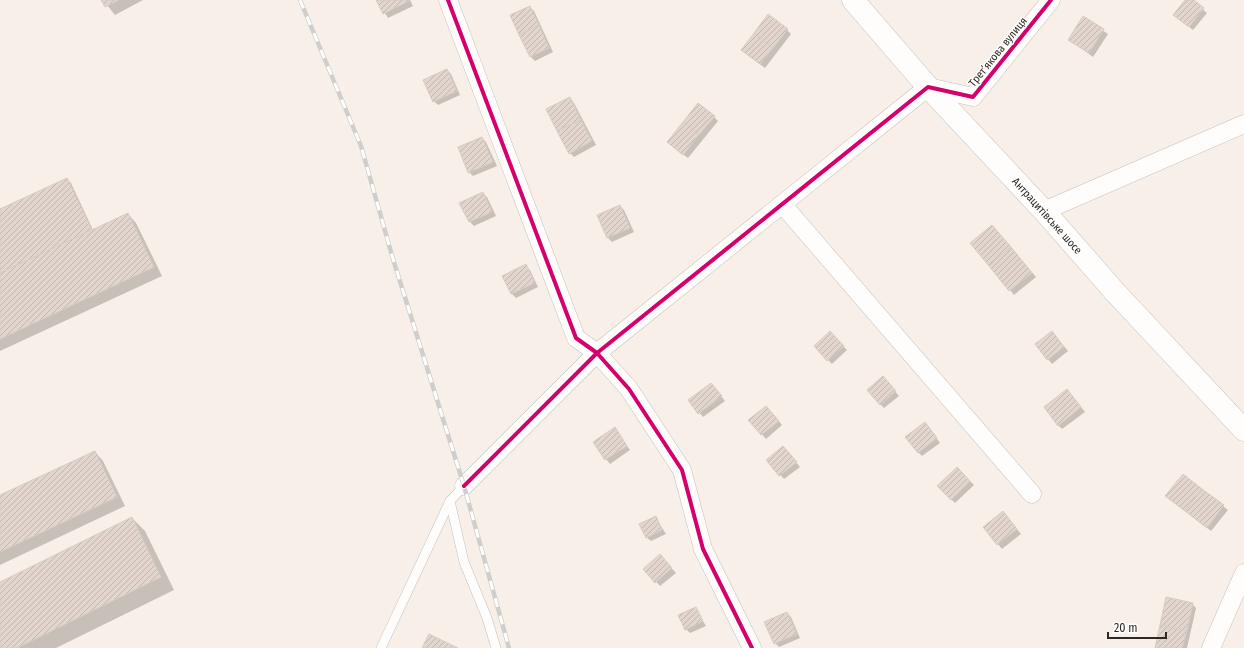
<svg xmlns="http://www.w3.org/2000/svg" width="1244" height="648" font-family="'Fira Sans Condensed',sans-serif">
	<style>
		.shadow { fill: #0003 }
		.building { fill: url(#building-hatch); stroke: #d4cdc7 }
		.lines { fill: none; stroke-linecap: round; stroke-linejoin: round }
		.lane-casing { stroke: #c6c0b9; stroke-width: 10 }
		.street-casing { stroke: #c6c0b9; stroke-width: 19 }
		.secondary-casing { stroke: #c6c0b9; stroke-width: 23 }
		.lane { stroke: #fefdfc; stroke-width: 9 }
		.street { stroke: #fefdfc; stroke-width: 18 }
		.secondary { stroke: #fefdfc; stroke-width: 22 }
		.rail-casing { stroke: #d0cecb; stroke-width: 4.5 }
		.rail { stroke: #fff; stroke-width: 3; stroke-dasharray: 9; stroke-linecap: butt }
		.cycleway-casing { stroke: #fff; stroke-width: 6 }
		.cycleway { stroke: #d6006c; stroke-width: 4 }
		.labels { text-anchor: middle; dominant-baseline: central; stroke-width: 3; stroke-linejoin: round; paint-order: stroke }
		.street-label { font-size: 11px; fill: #2d2822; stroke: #fff }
	</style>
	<defs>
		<pattern id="building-hatch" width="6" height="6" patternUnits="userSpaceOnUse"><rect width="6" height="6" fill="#e1d5cd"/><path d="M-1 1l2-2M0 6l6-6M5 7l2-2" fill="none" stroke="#c1b7b0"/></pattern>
	</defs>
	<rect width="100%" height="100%" fill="#f8f0e8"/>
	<!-- shadow -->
	<g class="shadow">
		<polygon points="103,0 143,0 115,15"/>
		<polygon points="377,0 410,0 413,6 388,18"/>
		<polygon points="1186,0 1192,0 1207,13 1193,30 1179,19"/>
		<polygon points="529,7 534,11 553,52 535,61 531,57 512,15"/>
		<polygon points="1083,17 1108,34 1093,57 1069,39"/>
		<polygon points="787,30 791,34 765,68 746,54"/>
		<polygon points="447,70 451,74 460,95 438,105 434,101"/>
		<polygon points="570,98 574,103 596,145 574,157 570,153"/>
		<polygon points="714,117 718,121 688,158 672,146"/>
		<polygon points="482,138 486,142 497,166 473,176 469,172"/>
		<polygon points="67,179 71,183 93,230 128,214 136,223 162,276 0,351 0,210"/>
		<polygon points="482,193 487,197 496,216 474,226 470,222 460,203"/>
		<polygon points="620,206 624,210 634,232 612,242 608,238 598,216"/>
		<polygon points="996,230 1036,277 1014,295 972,243"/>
		<polygon points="525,266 530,270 538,287 516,298 512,294 503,277"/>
		<polygon points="1052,332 1068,351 1052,364 1036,345"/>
		<polygon points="830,333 847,350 832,364 816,347"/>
		<polygon points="887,382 899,396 884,408 880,404"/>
		<polygon points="715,388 725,401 703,417 689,400"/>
		<polygon points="1067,390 1085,412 1062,429 1058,425"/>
		<polygon points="770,411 782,425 766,439 750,421"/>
		<polygon points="929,428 940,443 922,456 918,452"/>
		<polygon points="615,429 630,450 610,464 606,459"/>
		<polygon points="95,452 103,461 125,506 0,565 0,497"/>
		<polygon points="787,452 800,467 784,479 767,460"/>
		<polygon points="957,468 974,485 955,503 938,486"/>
		<polygon points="1183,475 1228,510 1211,531 1167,496"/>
		<polygon points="655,517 666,534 651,541 646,537"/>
		<polygon points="1007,517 1021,534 1002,549 984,527"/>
		<polygon points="132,518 145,531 174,590 56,648 0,648 0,583"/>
		<polygon points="664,560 676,573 660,586 645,569"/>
		<polygon points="1192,604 1196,608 1187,648 1156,648"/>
		<polygon points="695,608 706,626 690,633 686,629"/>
		<polygon points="787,613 791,617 800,638 779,647 775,643"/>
	</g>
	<!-- building -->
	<g class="building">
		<polygon points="101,0 119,0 105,7"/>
		<polygon points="376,0 408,0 409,1 383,14"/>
		<polygon points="1185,0 1194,0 1204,8 1189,27 1173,15"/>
		<polygon points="530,6 539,25 519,35 510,15"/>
		<polygon points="768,14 788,29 773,48 754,33"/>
		<polygon points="1083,16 1104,29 1089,53 1068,40"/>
		<polygon points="539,25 549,48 530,57 519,35"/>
		<polygon points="754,33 773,48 760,64 741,50"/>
		<polygon points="447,69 457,91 433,102 423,80"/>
		<polygon points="570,97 581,120 557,131 546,109"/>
		<polygon points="698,103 715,116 699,135 683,122"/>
		<polygon points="581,120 592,141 569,154 557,131"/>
		<polygon points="683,122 699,135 683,155 667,142"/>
		<polygon points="482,137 493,162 468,173 458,147"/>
		<polygon points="67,178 92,230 0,273 0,209"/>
		<polygon points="483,192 492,212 469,222 459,203"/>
		<polygon points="620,205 630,228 607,238 597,215"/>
		<polygon points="128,213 154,267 0,339 0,273"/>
		<polygon points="992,225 1011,247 989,266 970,243"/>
		<polygon points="1011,247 1032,273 1009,291 989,266"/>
		<polygon points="526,264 535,283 511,294 502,276"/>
		<polygon points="830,331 844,346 827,361 814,346"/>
		<polygon points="1052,331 1064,347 1047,360 1035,344"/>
		<polygon points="883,376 896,391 880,405 867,390"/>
		<polygon points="711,383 722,396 698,414 688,400"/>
		<polygon points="1067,389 1081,407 1058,426 1044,407"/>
		<polygon points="766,406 779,421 761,435 748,420"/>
		<polygon points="925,422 937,438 918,453 905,437"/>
		<polygon points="615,427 627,446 605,460 593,442"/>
		<polygon points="783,446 797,462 779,476 766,460"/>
		<polygon points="95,451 117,497 0,552 0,495"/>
		<polygon points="957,467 970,481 951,500 937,486"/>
		<polygon points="1183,474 1202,489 1185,511 1165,496"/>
		<polygon points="1202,489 1224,505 1207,528 1185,511"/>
		<polygon points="1003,511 1017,529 997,545 983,527"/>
		<polygon points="656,516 662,530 646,538 639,524"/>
		<polygon points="132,517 161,577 17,648 0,648 0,582"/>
		<polygon points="660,554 672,568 655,583 643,569"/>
		<polygon points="1166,597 1193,603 1187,631 1160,625"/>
		<polygon points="696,607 703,621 685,630 678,615"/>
		<polygon points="787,612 797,634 774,644 764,622"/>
		<polygon points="1160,625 1187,631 1182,648 1155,648"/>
		<polygon points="429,634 458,648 422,648"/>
	</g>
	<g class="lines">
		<!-- lane casing -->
		<g class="lane-casing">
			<g id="lane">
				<polyline points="464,486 450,501 464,562 487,618 496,648"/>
				<polyline points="381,648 450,501"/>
			</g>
		</g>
		<!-- street casing -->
		<g class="street-casing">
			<g id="street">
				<polyline points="448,0 576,338 597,353 629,389 682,470 703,549 752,648"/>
				<polyline points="782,204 1032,494"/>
				<polyline points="1044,211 1244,124"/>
				<polyline points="464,486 597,353 928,87 973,97 1051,0"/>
				<polyline points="1211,648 1244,573"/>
			</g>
		</g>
		<!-- secondary casing -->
		<g class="secondary-casing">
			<polyline id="secondary" points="853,0 928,87 1044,211 1115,292 1244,430"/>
		</g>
		<!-- lane -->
		<use href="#lane" class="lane"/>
		<!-- street -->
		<use href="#street" class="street"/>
		<!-- secondary -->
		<use href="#secondary" class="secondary"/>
		<!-- rail casing -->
		<g class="rail-casing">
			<polyline id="rail" points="300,0 361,146 393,259 464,486 509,648"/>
		</g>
		<!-- rail -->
		<use href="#rail" class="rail"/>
		<!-- cycleway casing -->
		<g class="cycleway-casing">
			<g id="cycleway">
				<polyline points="448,0 576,338 597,353 629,389 682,470 703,549 752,648"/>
				<polyline points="464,486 597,353 928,87 973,97 1051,0"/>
			</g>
		</g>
		<!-- cycleway -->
		<use href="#cycleway" class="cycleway"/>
	</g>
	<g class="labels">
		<!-- street labels -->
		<g class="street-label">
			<text transform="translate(998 52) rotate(-51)">Третʼякова вулиця</text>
			<text transform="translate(1047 216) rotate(48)">Антрацитівське шосе</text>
		</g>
	</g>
	<!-- scale -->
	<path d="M1108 632v6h58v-6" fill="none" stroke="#2d2822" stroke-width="2"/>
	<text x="1114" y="632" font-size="12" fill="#2d2822" stroke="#ffffff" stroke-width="3" paint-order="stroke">20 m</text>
</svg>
